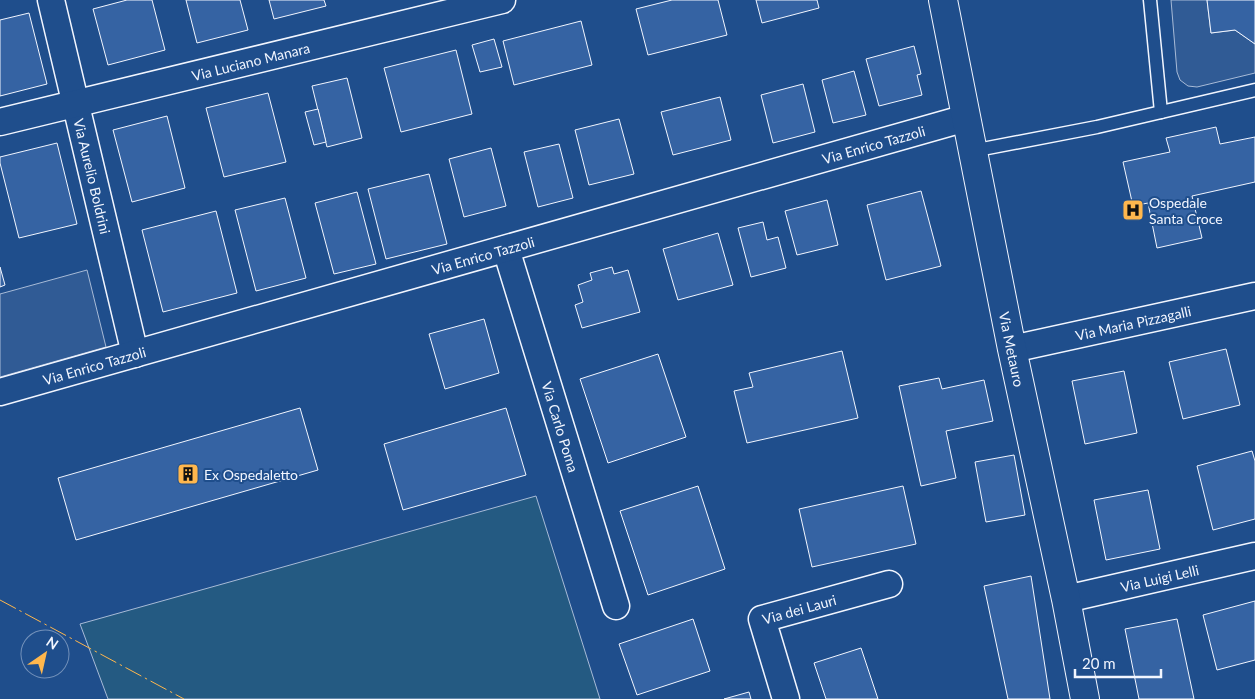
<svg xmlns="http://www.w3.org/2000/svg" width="1255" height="699" font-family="Lato,sans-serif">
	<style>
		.green { fill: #245a82; stroke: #a8bbd7 }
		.parking { fill: #305b95; stroke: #a8bbd7 }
		.building { fill: #3563a3; stroke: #f2f6ff }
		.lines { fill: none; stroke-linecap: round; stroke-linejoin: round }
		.lane-casing { stroke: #f2f6ff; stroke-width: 15 }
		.street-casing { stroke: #f2f6ff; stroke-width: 29 }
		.secondary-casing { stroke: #f2f6ff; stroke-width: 30 }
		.lane { stroke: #1f4e8c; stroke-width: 12 }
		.street { stroke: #1f4e8c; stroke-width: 26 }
		.secondary { stroke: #1f4e8c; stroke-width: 28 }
		.power { stroke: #ffb74d; stroke-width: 1; stroke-dasharray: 18 4 2.5 4; stroke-linecap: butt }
		.labels { text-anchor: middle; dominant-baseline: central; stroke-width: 4; stroke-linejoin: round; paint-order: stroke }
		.street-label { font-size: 14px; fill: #f2f6ff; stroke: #1f4e8c }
		.poi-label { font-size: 14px; fill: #f2f6ff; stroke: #1f4e8c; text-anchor: start }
	</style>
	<rect width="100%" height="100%" fill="#1f4e8c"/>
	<!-- green -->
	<polygon class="green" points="536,496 600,699 108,699 80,624"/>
	<!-- parking -->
	<g class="parking">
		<polygon points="1171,0 1207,0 1211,33 1235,30 1255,44 1255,73 1197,87 1188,86 1180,80 1177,72"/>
		<polygon points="87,270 106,347 0,377 0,294"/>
	</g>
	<!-- building -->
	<g class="building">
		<polygon points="127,0 152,0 165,50 108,65 93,9"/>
		<polygon points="186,0 240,0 248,30 197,43"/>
		<polygon points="269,0 324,0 326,6 274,19"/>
		<polygon points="672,0 718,0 727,35 648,55 636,9"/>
		<polygon points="756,0 817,0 819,8 762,23"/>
		<polygon points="1207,0 1255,0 1255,44 1235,30 1211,33"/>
		<polygon points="29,13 47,84 0,96 0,20"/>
		<polygon points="581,21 592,65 514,85 503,41"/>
		<polygon points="494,39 502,67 480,72 472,45"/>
		<polygon points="914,46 921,74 917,75 922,95 879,106 866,59"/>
		<polygon points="456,50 472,114 401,132 384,68"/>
		<polygon points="854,71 866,115 833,123 822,80"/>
		<polygon points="347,78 362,138 327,147 312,86"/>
		<polygon points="803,84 815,132 773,143 761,95"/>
		<polygon points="268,93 286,162 224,177 206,108"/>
		<polygon points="720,97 731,140 673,155 661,112"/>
		<polygon points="318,109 326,142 314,145 305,112"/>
		<polygon points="167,116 185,188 132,202 113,130"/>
		<polygon points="619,119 634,174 589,185 575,130"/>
		<polygon points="1216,127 1220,144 1255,137 1255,182 1192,196 1202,238 1157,248 1148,203 1133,206 1123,162 1170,152 1166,138"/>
		<polygon points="57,143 77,224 19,238 0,163 0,157"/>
		<polygon points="559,144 573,198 538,207 524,152"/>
		<polygon points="491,148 506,206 464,217 449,159"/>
		<polygon points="429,174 447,244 386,259 368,189"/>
		<polygon points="921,191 941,266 886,280 867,205"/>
		<polygon points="357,192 376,264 334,274 315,203"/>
		<polygon points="285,198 306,278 256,291 235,210"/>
		<polygon points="827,200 838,245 797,255 785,211"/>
		<polygon points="216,211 237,293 163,312 142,230"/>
		<polygon points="763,222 767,240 778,237 786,268 751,277 738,228"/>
		<polygon points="718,233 733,285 678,300 663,249"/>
		<polygon points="0,267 5,285 0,287"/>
		<polygon points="612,267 614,274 628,270 640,312 582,328 575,305 583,302 578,285 592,280 590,273"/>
		<polygon points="484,319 499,373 445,389 429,334"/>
		<polygon points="1226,349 1240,405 1183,419 1169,362"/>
		<polygon points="842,351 858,418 747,443 734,391 753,387 749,373"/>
		<polygon points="658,354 686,437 608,463 580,379"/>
		<polygon points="1124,371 1137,433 1085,444 1072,381"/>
		<polygon points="939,378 942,389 984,380 993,421 946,431 956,478 921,486 899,386"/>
		<polygon points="300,408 318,470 76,540 58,478"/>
		<polygon points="506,408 526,475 403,510 384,444"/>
		<polygon points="1252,451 1255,461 1255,519 1213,530 1197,466"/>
		<polygon points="1014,455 1025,515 986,522 975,462"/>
		<polygon points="698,486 725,569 648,595 620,511"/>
		<polygon points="903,486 916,544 812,567 799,509"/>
		<polygon points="1148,490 1160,549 1106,560 1094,500"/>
		<polygon points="1031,576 1050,699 1008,699 984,586"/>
		<polygon points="1255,601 1255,660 1217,670 1203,615"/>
		<polygon points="693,619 710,671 637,695 619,644"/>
		<polygon points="1177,619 1194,699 1139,699 1125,629"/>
		<polygon points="861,648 878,699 826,699 814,663"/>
		<polygon points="749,692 751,699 724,699"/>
	</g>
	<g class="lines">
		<!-- lane casing -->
		<g class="lane-casing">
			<g id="lane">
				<polyline points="1150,0 1161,112"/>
				<polyline points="972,151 1097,127 1255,90"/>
			</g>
		</g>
		<!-- street casing -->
		<g class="street-casing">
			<g id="street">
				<path id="s1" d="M51 0 135 354"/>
				<path id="s2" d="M0 122 502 0"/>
				<path id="s3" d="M506 249 616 606"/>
				<path id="s4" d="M1012 349 1255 296"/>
				<path id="s5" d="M0 392 966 118"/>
				<path id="s6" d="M1066 599 1255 556"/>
				<path id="s7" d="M786 699 762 619 889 584"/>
			</g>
		</g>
		<!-- secondary casing -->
		<g class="secondary-casing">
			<g id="secondary">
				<path id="s8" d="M943 0 1012 349 1066 599 1085 699"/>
			</g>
		</g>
		<!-- lane -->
		<use href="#lane" class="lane"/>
		<!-- street -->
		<use href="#street" class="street"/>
		<!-- secondary -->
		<use href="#secondary" class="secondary"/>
		<!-- power -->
		<polyline class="power" points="0,600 184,699"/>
	</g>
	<!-- icons -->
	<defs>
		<g id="hospital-square" transform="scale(1.125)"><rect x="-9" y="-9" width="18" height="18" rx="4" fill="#ffb74d" stroke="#1f4e8c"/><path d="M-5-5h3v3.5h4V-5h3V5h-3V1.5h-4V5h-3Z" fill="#111"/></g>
		<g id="building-square" transform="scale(1.125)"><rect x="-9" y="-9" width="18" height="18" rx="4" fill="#ffb74d" stroke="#1f4e8c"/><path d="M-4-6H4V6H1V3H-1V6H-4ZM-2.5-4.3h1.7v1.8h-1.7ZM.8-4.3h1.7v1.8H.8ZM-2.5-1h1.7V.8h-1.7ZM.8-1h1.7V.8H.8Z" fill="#111"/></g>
	</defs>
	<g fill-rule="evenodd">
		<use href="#hospital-square" x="1133" y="210"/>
		<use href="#building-square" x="188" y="474"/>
	</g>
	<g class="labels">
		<!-- street labels -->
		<g class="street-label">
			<text stroke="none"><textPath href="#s2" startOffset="258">Via Luciano Manara</textPath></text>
			<text stroke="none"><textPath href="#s5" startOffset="908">Via Enrico Tazzoli</textPath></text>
			<text stroke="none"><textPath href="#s1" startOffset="181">Via Aurelio Boldrini</textPath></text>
			<text stroke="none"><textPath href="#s5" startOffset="502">Via Enrico Tazzoli</textPath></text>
			<text stroke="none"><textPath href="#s4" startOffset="124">Via Maria Pizzagalli</textPath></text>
			<text stroke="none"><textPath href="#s8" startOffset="356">Via Metauro</textPath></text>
			<text stroke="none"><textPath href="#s5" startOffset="98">Via Enrico Tazzoli</textPath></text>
			<text stroke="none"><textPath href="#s3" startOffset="186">Via Carlo Poma</textPath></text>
			<text stroke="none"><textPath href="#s6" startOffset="96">Via Luigi Lelli</textPath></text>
			<text stroke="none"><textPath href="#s7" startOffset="122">Via dei Lauri</textPath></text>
		</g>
		<!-- poi labels -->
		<g class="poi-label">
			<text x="1149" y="202">Ospedale<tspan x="1149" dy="16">Santa Croce</tspan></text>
			<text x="204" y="474">Ex Ospedaletto</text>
		</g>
	</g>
	<!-- north arrow -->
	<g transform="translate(45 654) rotate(34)"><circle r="24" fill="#1f4e8c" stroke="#7391ba"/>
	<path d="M0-4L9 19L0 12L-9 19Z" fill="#ffb74d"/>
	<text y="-8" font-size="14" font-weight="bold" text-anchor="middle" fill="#f2f6ff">N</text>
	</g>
	<!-- scale -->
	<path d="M1075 669v8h86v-8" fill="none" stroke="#f2f6ff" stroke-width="2.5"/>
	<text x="1082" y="669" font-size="15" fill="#f2f6ff" stroke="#1f4e8c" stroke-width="4" paint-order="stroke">20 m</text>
</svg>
